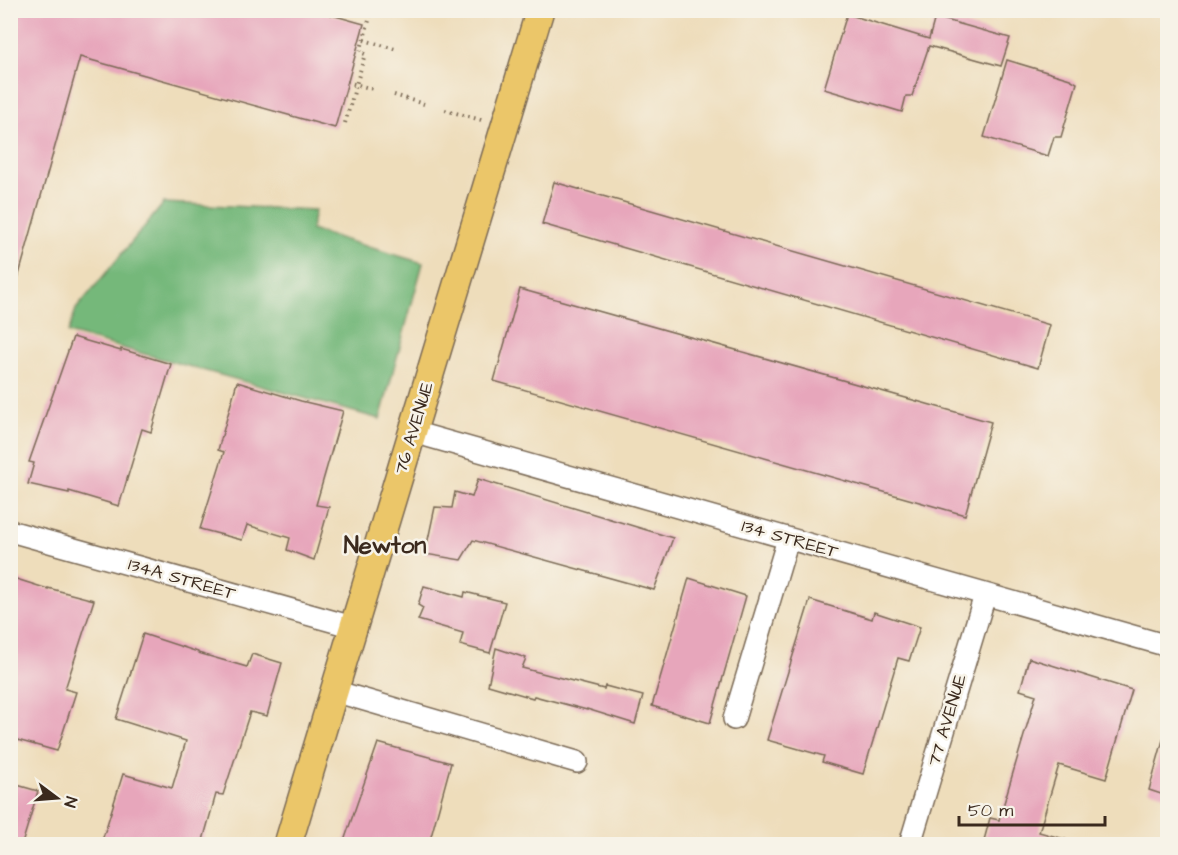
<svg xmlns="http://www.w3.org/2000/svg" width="1178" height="855" font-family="'Architects Daughter',sans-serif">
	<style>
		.forest { fill: #74b87a; stroke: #58714c; stroke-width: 1.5 }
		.building { fill: #e7a6bb }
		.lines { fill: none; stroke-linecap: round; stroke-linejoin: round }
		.minor-casing { stroke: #7a6955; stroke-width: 24 }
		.major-casing { stroke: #7a6955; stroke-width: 30 }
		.path { stroke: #7a6955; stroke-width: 4; stroke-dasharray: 1.5 4.5; stroke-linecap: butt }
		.minor { stroke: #fff; stroke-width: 21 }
		.major { stroke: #ebc669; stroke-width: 27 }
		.labels { text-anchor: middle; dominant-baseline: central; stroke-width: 5; stroke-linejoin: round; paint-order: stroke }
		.street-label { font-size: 18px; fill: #3b2a1e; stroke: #f7f3e8 }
		.district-label { font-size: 24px; font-weight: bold; fill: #3b2a1e; stroke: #f7f3e8 }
	</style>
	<rect width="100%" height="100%" fill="#f7f3e8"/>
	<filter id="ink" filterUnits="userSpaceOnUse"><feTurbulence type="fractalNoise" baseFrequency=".0167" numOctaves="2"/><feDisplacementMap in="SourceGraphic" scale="12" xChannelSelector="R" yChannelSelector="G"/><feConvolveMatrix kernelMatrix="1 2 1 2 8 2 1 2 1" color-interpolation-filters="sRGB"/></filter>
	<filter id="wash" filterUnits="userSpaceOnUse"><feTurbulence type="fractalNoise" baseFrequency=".008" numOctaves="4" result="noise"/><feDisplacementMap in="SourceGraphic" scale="24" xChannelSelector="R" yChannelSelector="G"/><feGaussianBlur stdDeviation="1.35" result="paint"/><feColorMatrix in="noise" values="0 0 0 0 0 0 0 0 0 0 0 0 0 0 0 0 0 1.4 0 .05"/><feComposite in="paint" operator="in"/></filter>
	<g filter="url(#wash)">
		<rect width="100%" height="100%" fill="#edb"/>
		<!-- forest -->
		<polygon class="forest" points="164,203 315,210 311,230 423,263 380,419 68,333 76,309"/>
		<g id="blocks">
			<!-- building -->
			<g class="building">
				<polygon points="10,10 314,10 364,24 335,128 80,57 15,289 10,289"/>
				<polygon points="847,14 929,39 935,17 1010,38 1001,66 929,46 912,96 906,96 902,112 824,89"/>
				<polygon points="1007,60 1070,79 1077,83 1061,137 1054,137 1048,156 984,137"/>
				<polygon points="554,182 1050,325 1038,368 542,224"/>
				<polygon points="520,289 991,422 965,515 494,381"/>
				<polygon points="73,337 121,351 121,349 171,364 151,432 142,429 119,506 69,491 69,493 28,484 34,463 29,462"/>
				<polygon points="237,382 301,401 343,411 316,505 329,507 314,560 287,550 290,538 247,525 242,540 200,529 224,452 218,450"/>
				<polygon points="478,479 673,538 654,590 473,540 461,560 425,554 435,507 452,508 455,492 472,497"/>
				<polygon points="10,577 48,589 48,588 94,600 65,689 76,692 57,751 10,738"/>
				<polygon points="689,578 746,596 710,723 652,706"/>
				<polygon points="424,586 464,597 465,592 505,602 490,653 460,645 463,633 418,620 423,608 418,605"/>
				<polygon points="810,600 872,619 874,612 920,627 909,661 898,658 863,774 822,762 824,756 767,740"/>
				<polygon points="143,634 198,652 198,653 247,667 252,654 282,663 267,716 250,712 223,795 216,794 202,844 101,844 123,774 172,788 186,741 116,719"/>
				<polygon points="496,648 526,658 522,668 604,689 605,686 643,696 635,724 587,709 587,710 534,696 533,698 488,685"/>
				<polygon points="1029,658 1132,690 1106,779 1059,765 1039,832 1068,840 1067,844 983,844 990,818 999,820 1036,695 1020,690"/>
				<polygon points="1163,740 1167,741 1167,796 1149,790"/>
				<polygon points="378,743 451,763 429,844 343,844"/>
				<polygon points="10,783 38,791 22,844 10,844"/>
			</g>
		</g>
	</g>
	<g filter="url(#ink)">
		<use href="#blocks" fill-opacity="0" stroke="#7a6955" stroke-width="1.5"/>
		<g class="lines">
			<!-- minor casing -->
			<g class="minor-casing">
				<g id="minor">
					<polyline points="413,432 1168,646"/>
					<polyline points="10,531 353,627"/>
					<polyline points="334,691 577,762"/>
					<polyline points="734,719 788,539"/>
					<polyline points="910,844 985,595"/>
				</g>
			</g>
			<!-- major casing -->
			<g class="major-casing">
				<polyline id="major" points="288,844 540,10"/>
			</g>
			<!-- path -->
			<g class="path">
				<polyline points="364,40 395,49"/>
				<polyline points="347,82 373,89"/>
				<polyline points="394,95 424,104"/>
				<polyline points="445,110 485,121"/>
				<polyline points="345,123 365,54 360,52 372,10"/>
			</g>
			<!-- minor -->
			<use href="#minor" class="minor"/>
			<!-- major -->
			<use href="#major" class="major"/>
		</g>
	</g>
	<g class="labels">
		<!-- street labels -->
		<g class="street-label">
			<text transform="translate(414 428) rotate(-73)">76 AVENUE</text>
			<text transform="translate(790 539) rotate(16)">134 STREET</text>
			<text transform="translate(182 579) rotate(16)">134A STREET</text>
			<text transform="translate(947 720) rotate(-73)">77 AVENUE</text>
		</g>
		<!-- district labels -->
		<g class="district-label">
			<text x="385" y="546">Newton</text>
		</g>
	</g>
	<!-- margin -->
	<rect width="1178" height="855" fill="none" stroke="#f7f3e8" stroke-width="36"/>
	<!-- north arrow -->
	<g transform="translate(57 798) rotate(106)" stroke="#f7f3e8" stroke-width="4.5" paint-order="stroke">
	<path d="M0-4.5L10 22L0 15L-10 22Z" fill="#3b2a1e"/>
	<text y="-9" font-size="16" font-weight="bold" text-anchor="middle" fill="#3b2a1e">N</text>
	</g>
	<!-- scale -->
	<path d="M959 816v9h146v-9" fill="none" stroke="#3b2a1e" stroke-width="3"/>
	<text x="968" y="816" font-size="18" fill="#3b2a1e" stroke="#f7f3e8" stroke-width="4.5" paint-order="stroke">50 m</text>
</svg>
